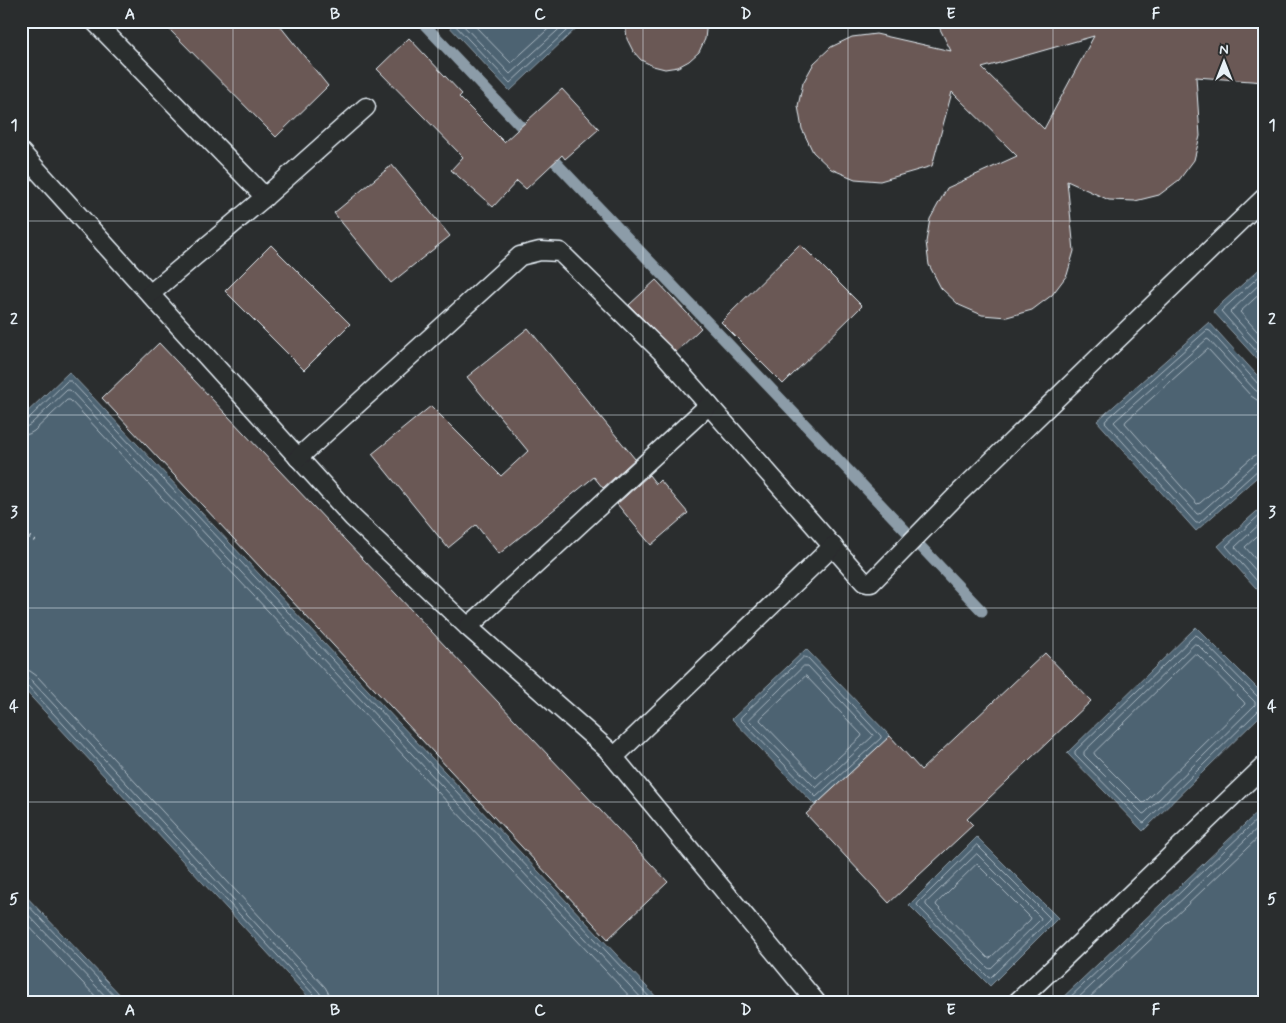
<svg xmlns="http://www.w3.org/2000/svg" width="1286" height="1023" font-family="Mynerve,sans-serif">
	<style>
		.water { fill: #4e6372; stroke: #8c9ca8 }
		.lines { fill: none; stroke-linecap: round; stroke-linejoin: round }
		.shore { stroke: #aab8c2; stroke-width: 1 }
		.stream { stroke: #8c9ca8; stroke-width: 11 }
		.building { fill: #6a5854; stroke: #e8f1f8; fill-rule: evenodd }
		.lane-casing { stroke: #e8f1f8; stroke-width: 21 }
		.path { stroke: #e8f1f8; stroke-width: 3; stroke-dasharray: 1 4; stroke-linecap: butt }
		.lane { stroke: #2a2d2e; stroke-width: 18 }
		.grid { fill: none; stroke: #e8f1f8; stroke-width: 1; stroke-opacity: 0.55 }
		.neatline { fill: none; stroke: #e8f1f8; stroke-width: 2 }
		.grid-label { font-size: 16px; text-anchor: middle; font-weight: bold; fill: #e8f1f8 }
	</style>
	<rect width="100%" height="100%" fill="#2a2d2e"/>
	<filter id="ink" filterUnits="userSpaceOnUse"><feTurbulence type="fractalNoise" baseFrequency=".02" numOctaves="2"/><feDisplacementMap in="SourceGraphic" scale="10" xChannelSelector="R" yChannelSelector="G"/><feConvolveMatrix kernelMatrix="1 2 1 2 8 2 1 2 1" color-interpolation-filters="sRGB"/></filter>
	<g filter="url(#ink)">
		<!-- water -->
		<g class="water">
			<polygon points="444,21 584,21 510,91"/>
			<polygon points="1265,264 1265,368 1213,311"/>
			<polygon points="1209,322 1265,384 1265,470 1196,531 1097,421"/>
			<polygon points="69,372 91,395 661,1002 313,1002 21,686 21,418"/>
			<polygon points="1265,504 1265,598 1218,546"/>
			<polygon points="1196,627 1265,696 1265,711 1143,831 1067,753"/>
			<polygon points="806,649 890,736 815,805 732,719"/>
			<polygon points="1265,805 1265,1002 1058,1002"/>
			<polygon points="977,837 1058,918 990,986 909,905"/>
			<polygon points="21,890 21,891 127,1002 21,1002"/>
		</g>
		<g class="lines">
			<!-- shore -->
			<g class="shore">
				<polyline points="451,21 510,83 577,21"/>
				<polyline points="459,21 510,74 568,21"/>
				<polyline points="470,21 511,63 557,21"/>
				<polyline points="1265,271 1221,311 1265,361"/>
				<polyline points="1265,279 1230,312 1265,351"/>
				<polyline points="1265,289 1240,312 1265,340"/>
				<polyline points="1265,387 1259,385 1210,331 1207,330 1106,420 1105,422 1196,523 1199,523 1260,468 1265,467"/>
				<polyline points="1265,393 1260,393 1255,390 1209,340 1207,339 1115,421 1114,422 1197,514 1199,514 1256,463 1260,461 1265,461"/>
				<polyline points="1265,401 1257,400 1251,396 1209,350 1207,349 1126,421 1125,423 1197,504 1200,503 1251,458 1258,454 1265,453"/>
				<polyline points="21,421 27,420 67,381 71,381 654,1002"/>
				<polyline points="21,427 26,427 31,424 67,390 70,390 645,1002"/>
				<polyline points="21,435 29,434 34,431 67,400 70,400 635,1002"/>
				<polyline points="1265,510 1226,546 1265,590"/>
				<polyline points="1265,519 1235,547 1265,581"/>
				<polyline points="1265,529 1245,547 1265,570"/>
				<polygon points="1195,644 1198,645 1255,702 1255,705 1145,813 1143,814 1084,755 1084,752"/>
				<polygon points="1195,654 1198,655 1244,702 1245,704 1145,802 1143,803 1095,755 1094,753"/>
				<polygon points="804,657 808,658 881,736 881,738 816,797 740,719 741,717"/>
				<polygon points="804,666 808,666 873,735 872,737 816,788 749,720"/>
				<polyline points="21,669 30,671 37,676 325,987 329,994 330,1002"/>
				<polygon points="806,676 862,735 861,737 816,778 760,720 761,718"/>
				<polyline points="21,677 27,678 32,681 319,992 322,997 322,1002"/>
				<polyline points="21,683 27,685 315,996 316,1002"/>
				<polyline points="1265,699 1259,698 1198,636 1195,635 1075,751 1075,754 1142,822 1144,823 1259,710 1265,708"/>
				<polygon points="977,845 1050,918 1049,920 990,978 988,977 917,905 918,903"/>
				<polygon points="977,854 1041,918 1040,920 990,969 988,968 926,905 926,903"/>
				<polygon points="977,864 1031,918 1030,920 990,958 988,958 936,905 937,903"/>
				<polyline points="21,898 120,1002"/>
				<polyline points="21,907 111,1002"/>
				<polyline points="21,918 101,1002"/>
				<polyline points="1065,1002 1265,812"/>
				<polyline points="1074,1002 1265,821"/>
				<polyline points="1085,1002 1265,831"/>
			</g>
			<!-- stream -->
			<g class="stream">
				<polyline points="421,21 530,136"/>
				<polyline points="545,151 982,611"/>
			</g>
		</g>
		<!-- building -->
		<g class="building">
			<polygon points="161,21 276,21 328,86 276,137"/>
			<polygon points="625,21 707,21 705,39 699,52 689,61 678,67 665,69 653,66 641,60 633,51 627,39"/>
			<path d="M936 21H1265V82L1196 77 1200 136 1194 160 1179 180 1159 195 1135 201 1109 200 1067 181 1074 251 1067 275 1052 295 1032 310 1007 317 982 315 959 305 941 288 929 265 926 242 930 219 947 188 1017 156 952 92 932 166 880 181 855 179 831 169 813 152 802 129 798 106 803 83 814 63 831 47 852 37 876 34 951 51ZM1094 36 1044 129 982 68Z"/>
			<polygon points="409,38 462,94 459,97 504,142 562,89 599,129 565,159 562,155 526,189 517,181 493,207 451,170 463,157 377,69"/>
			<polygon points="392,165 450,236 391,283 334,213"/>
			<polygon points="800,244 862,306 783,384 721,322"/>
			<polygon points="271,245 350,324 304,370 225,291"/>
			<polygon points="656,280 701,328 676,352 629,305"/>
			<polygon points="528,328 635,459 603,488 594,477 499,554 476,525 448,548 372,454 431,406 501,476 528,451 467,377"/>
			<polygon points="159,343 668,882 608,939 102,398"/>
			<polygon points="649,475 656,484 660,480 688,513 651,545 617,504"/>
			<polygon points="1045,653 1091,701 967,819 973,825 889,903 806,814 890,736 921,770"/>
		</g>
		<g class="lines">
			<!-- lane casing -->
			<g class="lane-casing">
				<g id="lane">
					<polyline points="94,21 265,197"/>
					<polyline points="21,152 353,518 468,627 607,749 816,1002"/>
					<polyline points="150,294 265,197 366,107"/>
					<polyline points="298,458 520,256 540,251 560,252 663,353 864,582 868,583 871,583 959,493 1097,359 1265,197"/>
					<polyline points="468,627 709,405"/>
					<polyline points="614,757 833,546"/>
					<polyline points="1017,1002 1062,960 1265,765"/>
				</g>
			</g>
			<!-- path -->
			<polyline class="path" points="21,532 37,542"/>
			<!-- lane -->
			<use href="#lane" class="lane"/>
		</g>
	</g>
	<!-- grid -->
	<path class="grid" d="M233 21V1002M438 21V1002M643 21V1002M848 21V1002M1053 21V1002M21 221H1265M21 415H1265M21 608H1265M21 802H1265"/>
	<!-- margin -->
	<rect width="1286" height="1023" fill="none" stroke="#2a2d2e" stroke-width="55"/>
	<!-- north arrow -->
	<g transform="translate(1224 62)" stroke="#2a2d2e" stroke-width="4" paint-order="stroke">
	<path d="M0-4L9 19L0 12L-9 19Z" fill="#e8f1f8"/>
	<text y="-8" font-size="14" font-weight="bold" text-anchor="middle" fill="#e8f1f8">N</text>
	</g>
	<rect x="28" y="28" width="1230" height="968" class="neatline"/>
	<g class="grid-label">
		<text x="130" y="19">A</text>
		<text x="335" y="19">B</text>
		<text x="540" y="19">C</text>
		<text x="746" y="19">D</text>
		<text x="951" y="19">E</text>
		<text x="1156" y="19">F</text>
		<text x="14" y="130">1</text>
		<text x="1272" y="130">1</text>
		<text x="14" y="324">2</text>
		<text x="1272" y="324">2</text>
		<text x="14" y="517">3</text>
		<text x="1272" y="517">3</text>
		<text x="14" y="711">4</text>
		<text x="1272" y="711">4</text>
		<text x="14" y="904">5</text>
		<text x="1272" y="904">5</text>
		<text x="130" y="1015">A</text>
		<text x="335" y="1015">B</text>
		<text x="540" y="1015">C</text>
		<text x="746" y="1015">D</text>
		<text x="951" y="1015">E</text>
		<text x="1156" y="1015">F</text>
	</g>
</svg>
